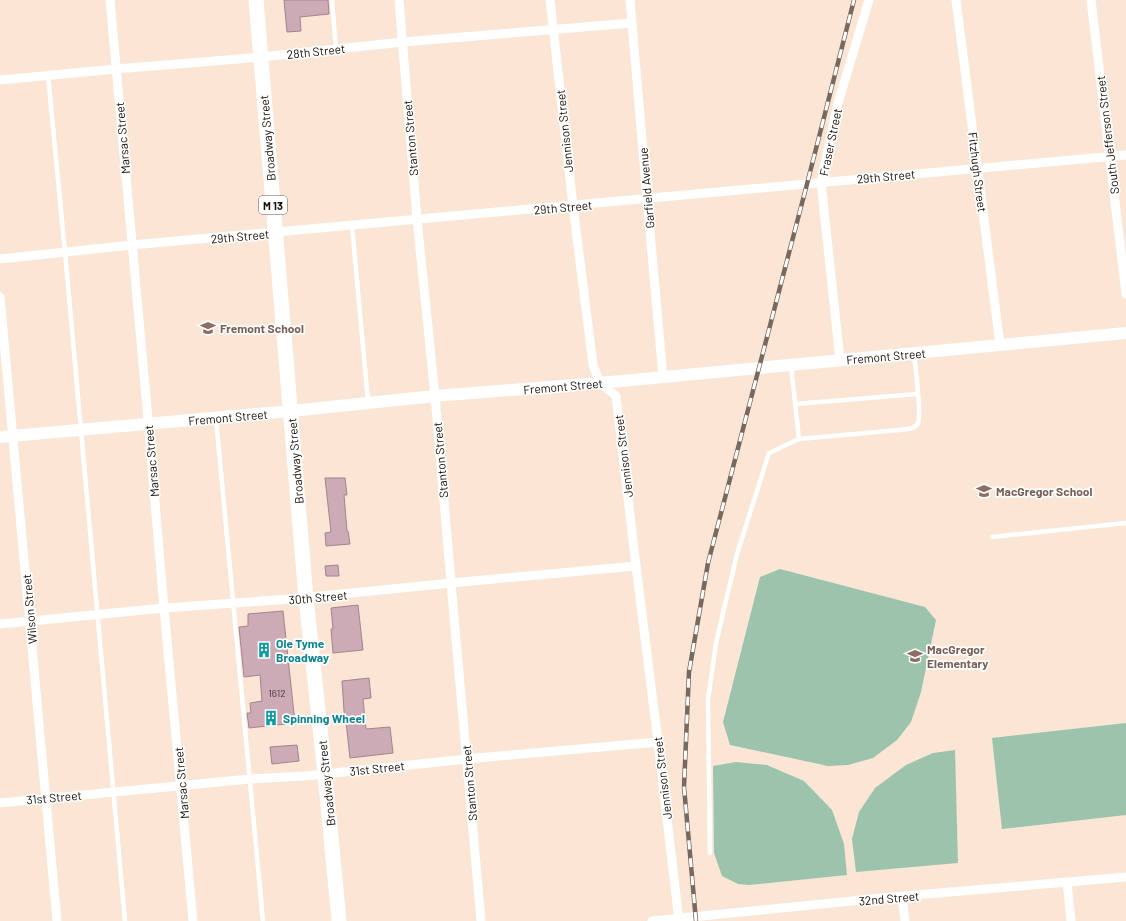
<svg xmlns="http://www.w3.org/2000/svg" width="1126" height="921" font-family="Barlow,sans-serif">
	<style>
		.green { fill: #9cc4ac }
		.building { fill: #cdabb6; stroke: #a3838e }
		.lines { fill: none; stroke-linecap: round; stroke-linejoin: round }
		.service { stroke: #fff; stroke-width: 4.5 }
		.minor { stroke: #fff; stroke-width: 9 }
		.tertiary { stroke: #fff; stroke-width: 12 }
		.primary { stroke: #fff; stroke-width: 15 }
		.rail-casing { stroke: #77695d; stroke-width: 4.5 }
		.rail { stroke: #fff; stroke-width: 3; stroke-dasharray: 9; stroke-linecap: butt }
		.labels { text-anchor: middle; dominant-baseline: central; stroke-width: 3.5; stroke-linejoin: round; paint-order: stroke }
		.number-label { font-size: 10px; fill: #453633 }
		.shield { fill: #fff; stroke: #5d5751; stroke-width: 1 }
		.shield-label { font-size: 11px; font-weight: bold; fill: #180f07 }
		.street-label { font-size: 12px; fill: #180f07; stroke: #fff }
		.education-label { font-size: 12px; font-weight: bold; fill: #785e54; stroke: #fff; text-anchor: start }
		.culture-label { font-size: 12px; font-weight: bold; fill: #0d838f; stroke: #fff; text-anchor: start }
	</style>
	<rect width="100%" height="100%" fill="#fbe5d4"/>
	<!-- green -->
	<g class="green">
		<polygon points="780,569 925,607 936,620 921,692 911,722 897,740 873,758 848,765 828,766 730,745 723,722 760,577"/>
		<polygon points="1126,723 1126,815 1002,829 992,738"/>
		<polygon points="955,750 958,863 856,872 852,839 859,812 875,788 906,765 933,753"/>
		<polygon points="736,762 767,765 804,781 832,810 844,844 847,875 749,885 738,884 722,876 714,853 713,766"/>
	</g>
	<!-- building -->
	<g class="building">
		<polygon points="284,0 328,0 329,14 300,17 301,31 287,32"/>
		<polygon points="325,478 345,478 347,495 344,495 347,531 348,531 350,544 326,546 325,533 331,532"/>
		<polygon points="338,565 339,576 326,576 325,566"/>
		<polygon points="358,605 363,650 333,653 331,629 333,629 331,608"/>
		<polygon points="283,611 295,723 249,728 247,713 251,713 250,703 262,701 260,675 244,677 239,627 248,626 248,614"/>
		<polygon points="369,678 371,698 363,699 366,729 390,727 393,753 350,758 346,722 345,722 344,711 342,681"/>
		<polygon points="297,745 299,761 272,764 270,747"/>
	</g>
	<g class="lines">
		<!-- service -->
		<g class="service">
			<polyline points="332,0 336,49"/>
			<polyline points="48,75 66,263 125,921"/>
			<polyline points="352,226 368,401"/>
			<path d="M791 366 799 439 899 430C905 429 915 430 918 423 922 415 915 365 914 354"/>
			<polyline points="795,404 918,394"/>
			<path d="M216 419C231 587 248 754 263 921"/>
			<polyline points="992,537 1126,523"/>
			<polyline points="710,853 708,700 716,643 737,554 769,453 799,439"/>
		</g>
		<!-- minor -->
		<g class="minor">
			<polyline points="110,0 147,408 164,608 193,921"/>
			<polyline points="399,0 417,219 435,396 452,594 481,921"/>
			<polyline points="550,0 573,206 593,365 600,383 616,396 636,566 658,742 679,921"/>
			<polyline points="630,0 647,198 663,377"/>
			<polyline points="956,0 1000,345"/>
			<polyline points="1091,0 1126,294"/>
			<polyline points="0,80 116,69 261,57 403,42 632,23"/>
			<polyline points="0,259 132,245 1126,155"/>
			<polyline points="0,297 57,921"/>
			<polyline points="840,360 821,182 838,103 869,0"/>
			<polyline points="0,624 164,608 291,599 462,582 636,566"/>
			<polyline points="0,803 250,779 305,776 477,758 658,742"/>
			<polyline points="1067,882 1071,921"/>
			<polyline points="902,897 905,921"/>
			<polyline points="652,921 892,897 1126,877"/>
		</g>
		<!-- tertiary -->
		<polyline class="tertiary" points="0,437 291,411 435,396 600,383 1126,333"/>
		<!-- primary -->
		<polyline class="primary" points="256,0 306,598 325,774 339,921"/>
		<!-- rail casing -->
		<g class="rail-casing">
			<polyline id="rail" points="696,921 684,787 689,672 708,563 807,184 854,0"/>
		</g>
		<!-- rail -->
		<use href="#rail" class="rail"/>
	</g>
	<!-- icons -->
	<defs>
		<g id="school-bare" transform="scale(1.2)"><path d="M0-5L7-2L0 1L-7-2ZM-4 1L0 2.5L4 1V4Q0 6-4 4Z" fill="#8d6e63" stroke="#fff" stroke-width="2.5" paint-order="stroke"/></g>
		<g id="building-bare" transform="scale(1.2)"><path d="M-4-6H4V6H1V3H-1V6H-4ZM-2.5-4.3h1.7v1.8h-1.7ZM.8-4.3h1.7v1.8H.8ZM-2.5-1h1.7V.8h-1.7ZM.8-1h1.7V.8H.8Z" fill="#0f9aa8" stroke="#fff" stroke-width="2.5" paint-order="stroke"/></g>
	</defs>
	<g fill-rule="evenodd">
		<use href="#school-bare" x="208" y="328"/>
		<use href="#school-bare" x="984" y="491"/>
		<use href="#building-bare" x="264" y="650"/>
		<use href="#school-bare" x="915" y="656"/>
		<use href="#building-bare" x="271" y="718"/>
	</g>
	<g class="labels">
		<!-- number labels -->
		<g class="number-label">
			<text x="277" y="693">1612</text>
		</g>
		<!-- shield labels -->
		<rect class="shield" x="259" y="196" width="28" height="18" rx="3"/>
		<g class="shield-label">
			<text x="273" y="205">M 13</text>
		</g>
		<!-- street labels -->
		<g class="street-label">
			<text transform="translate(316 51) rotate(-6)">28th Street</text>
			<text transform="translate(564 131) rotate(-96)">Jennison Street</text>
			<text transform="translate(1107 135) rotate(-97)">South Jefferson Street</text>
			<text transform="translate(122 138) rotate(-95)">Marsac Street</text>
			<text transform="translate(267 138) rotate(-95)">Broadway Street</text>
			<text transform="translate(410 138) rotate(-95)">Stanton Street</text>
			<text transform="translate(830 142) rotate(-78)">Fraser Street</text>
			<text transform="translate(978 172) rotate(83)">Fitzhugh Street</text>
			<text transform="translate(886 176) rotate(-5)">29th Street</text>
			<text transform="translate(646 188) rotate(-95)">Garfield Avenue</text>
			<text transform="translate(563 207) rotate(-5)">29th Street</text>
			<text transform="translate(240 236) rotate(-5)">29th Street</text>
			<text transform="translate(886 356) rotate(-5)">Fremont Street</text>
			<text transform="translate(563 386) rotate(-5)">Fremont Street</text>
			<text transform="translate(228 417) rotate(-5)">Fremont Street</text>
			<text transform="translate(623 456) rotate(-97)">Jennison Street</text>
			<text transform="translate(440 460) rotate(-95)">Stanton Street</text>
			<text transform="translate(151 461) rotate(-95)">Marsac Street</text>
			<text transform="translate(295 461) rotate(-95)">Broadway Street</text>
			<text transform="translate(318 597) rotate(-5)">30th Street</text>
			<text transform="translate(29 609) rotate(-95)">Wilson Street</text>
			<text transform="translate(377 768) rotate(-6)">31st Street</text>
			<text transform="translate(662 778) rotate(-97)">Jennison Street</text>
			<text transform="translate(181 783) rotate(-95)">Marsac Street</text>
			<text transform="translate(326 783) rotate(-96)">Broadway Street</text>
			<text transform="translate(469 783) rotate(-95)">Stanton Street</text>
			<text transform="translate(54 797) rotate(-5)">31st Street</text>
			<text transform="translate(889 898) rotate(-5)">32nd Street</text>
		</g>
		<!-- education labels -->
		<g class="education-label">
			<text x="220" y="328">Fremont School</text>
			<text x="996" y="491">MacGregor School</text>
			<text x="927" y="649">MacGregor<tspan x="927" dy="14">Elementary</tspan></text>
		</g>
		<!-- culture labels -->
		<g class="culture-label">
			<text x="276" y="643">Ole Tyme<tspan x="276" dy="14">Broadway</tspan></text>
			<text x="283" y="718">Spinning Wheel</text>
		</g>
	</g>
</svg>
